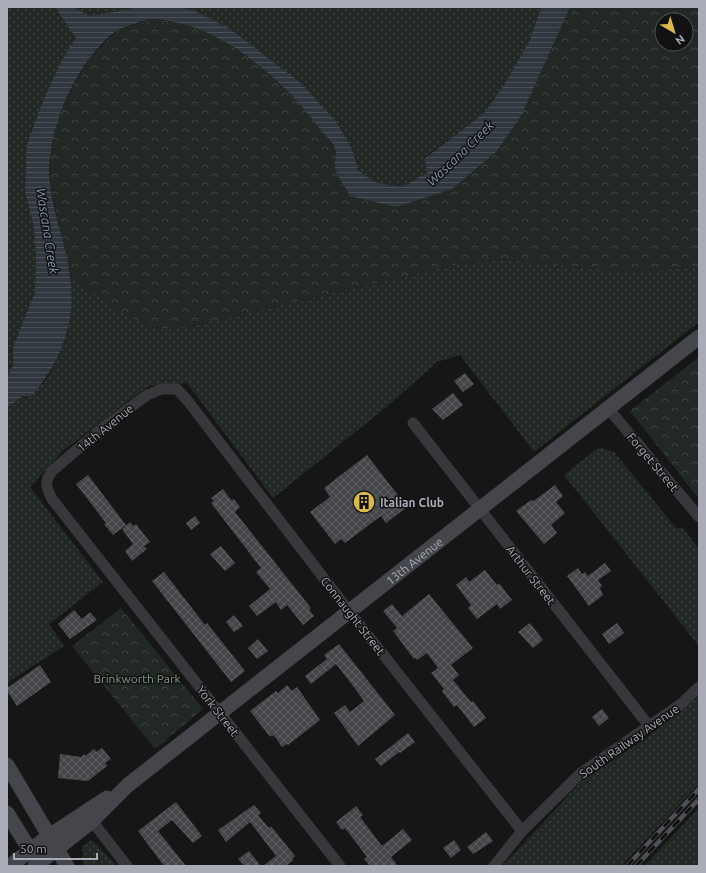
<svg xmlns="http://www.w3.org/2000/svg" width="706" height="873" font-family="Ubuntu,sans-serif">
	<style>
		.grass { fill: url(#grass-dots) }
		.forest { fill: url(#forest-crowns); fill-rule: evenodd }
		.water { fill: url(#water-rules) }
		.building { fill: url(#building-cross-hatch) }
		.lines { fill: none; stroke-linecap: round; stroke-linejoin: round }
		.street { stroke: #37373c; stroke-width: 11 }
		.secondary { stroke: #45464c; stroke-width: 15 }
		.rail-casing { stroke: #505157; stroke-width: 4.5 }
		.rail { stroke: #111112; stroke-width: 3; stroke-dasharray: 9; stroke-linecap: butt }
		.labels { text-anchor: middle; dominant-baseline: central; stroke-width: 3; stroke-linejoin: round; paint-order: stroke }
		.street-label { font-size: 12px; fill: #a9acb6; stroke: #111112 }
		.poi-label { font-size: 12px; font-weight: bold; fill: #a9acb6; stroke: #111112; text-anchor: start }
		.park-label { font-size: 12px; fill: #839e87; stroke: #111112 }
		.water-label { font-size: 13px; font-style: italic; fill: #8596ac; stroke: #111112 }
	</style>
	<defs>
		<pattern id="grass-dots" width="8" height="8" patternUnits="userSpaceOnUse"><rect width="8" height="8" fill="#222924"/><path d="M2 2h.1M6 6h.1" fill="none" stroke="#3f4542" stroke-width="1.8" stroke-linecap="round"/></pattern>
		<pattern id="forest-crowns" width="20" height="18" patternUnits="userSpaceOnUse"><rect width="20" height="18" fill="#222924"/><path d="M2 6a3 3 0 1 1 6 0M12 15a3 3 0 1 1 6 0" fill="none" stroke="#3f4542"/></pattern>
		<pattern id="water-rules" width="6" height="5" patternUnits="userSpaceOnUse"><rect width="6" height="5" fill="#31373f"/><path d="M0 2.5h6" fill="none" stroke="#4c5158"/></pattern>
		<pattern id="building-cross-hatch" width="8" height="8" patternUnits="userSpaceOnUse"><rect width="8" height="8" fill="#45464a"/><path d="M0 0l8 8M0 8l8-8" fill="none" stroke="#5d5e62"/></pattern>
	</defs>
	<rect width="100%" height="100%" fill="#161617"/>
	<!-- grass -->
	<g class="grass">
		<polygon points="7,7 55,7 77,38 62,60 25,191 34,228 36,256 35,292 13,347 13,366 7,377"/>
		<polygon points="73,7 139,7 90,16"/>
		<polygon points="178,7 541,7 529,42 504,85 485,112 424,158 428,172 402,187 374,182 358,170 352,149 193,10"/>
		<path d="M510 260 614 271 662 270 699 265V322L534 452 460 355 437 362 389 405 273 498 187 383 148 386 64 450 30 487 103 582 49 624 64 646 7 683V408L44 383 54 365 65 340 71 309V277C103 299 135 328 174 330L463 263Z"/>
		<polygon points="599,447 614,452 677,529 682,527 699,549 699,646 564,475"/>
		<polygon points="699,696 699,784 621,866 502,866 582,781 648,737"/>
		<polygon points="699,808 699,866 644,866"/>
		<polygon points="92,840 117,866 83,866 82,846"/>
	</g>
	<!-- forest -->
	<g class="forest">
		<path d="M570 7H699V265L662 270 614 271 510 260 463 263 174 330C135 328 103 299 71 277L50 185V152L58 116 75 82 90 58 117 30 153 19 195 26 222 39 269 74 308 111 335 149V167L396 207 522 113ZM662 20H686V44H662Z"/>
		<polygon points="699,357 699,499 630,411"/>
		<polygon points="121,608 203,709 155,749 72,646"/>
	</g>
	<!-- water -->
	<path class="water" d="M55 7H73L90 16 139 7H178L193 10 229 28 303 85 337 123 352 149 358 170 374 182 402 187 428 172 424 159 485 112 504 85 529 42 541 7H570L522 114 497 151 452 189 396 207 350 196C346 187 337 177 335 167 333 162 337 155 335 149 333 142 324 135 320 129 290 87 230 33 178 23 171 22 161 19 153 19 147 19 121 28 116 31 75 63 44 133 50 185 56 227 75 266 71 309 68 341 53 373 31 396H23L7 408V377L13 366V347L35 292 36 256 34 228 25 191 27 145 41 106 62 60 76 38Z"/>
	<!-- building -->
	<g class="building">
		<polygon points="465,373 474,384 463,392 454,381"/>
		<polygon points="453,393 463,405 443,420 432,409"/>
		<polygon points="367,455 407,507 386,523 381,516 345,543 341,539 335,544 310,512 330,497 324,488"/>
		<polygon points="88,475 126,525 113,535 104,524 106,523 76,484"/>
		<polygon points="555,485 563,496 556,502 565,513 551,525 557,533 544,544 516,511 531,500 532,501 535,500"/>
		<polygon points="223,489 231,500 234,499 240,507 235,512 311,608 309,610 314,616 303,625 287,605 281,610 276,602 257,616 249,606 270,589 256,572 261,568 211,503 214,501 211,498"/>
		<polygon points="195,516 200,523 191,530 186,523"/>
		<polygon points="130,522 133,526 136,524 150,542 144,546 147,549 132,561 125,551 133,544 122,529"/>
		<polygon points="221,546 235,563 225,571 210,554"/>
		<polygon points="605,563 611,571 598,580 602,586 600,588 603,595 589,606 567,576 578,568 582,574 585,572 588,576"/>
		<polygon points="485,570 497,585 499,583 512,600 500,609 497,604 477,619 468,608 471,605 456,585 466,577 469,582"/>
		<polygon points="164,572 205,625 207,623 245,671 231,682 152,581"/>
		<polygon points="429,594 473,648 451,665 459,675 453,680 471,702 473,701 486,718 474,727 457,705 454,707 442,691 444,689 431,673 438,668 427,653 417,660 416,658 414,659 393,631 397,628 383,611 392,604 402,616"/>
		<polygon points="74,610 82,619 90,612 97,620 70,639 58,624"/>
		<polygon points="234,615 243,626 234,632 226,622"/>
		<polygon points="530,623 543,640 533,648 518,632"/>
		<polygon points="617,623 624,633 609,644 602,634"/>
		<polygon points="258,639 268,651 257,659 248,648"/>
		<polygon points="339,644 395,715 358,746 334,713 345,705 350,712 364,701 350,682 336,664 311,684 305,676 327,659 324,655"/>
		<polygon points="40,665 51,682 17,706 7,691 7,688"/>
		<polygon points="287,685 292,691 297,687 320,720 288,745 287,744 282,747 276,738 272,735 270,737 250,711 276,691 278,693"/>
		<polygon points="602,709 609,718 599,726 592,717"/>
		<polygon points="408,733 415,742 400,753 399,752 381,766 375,759"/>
		<polygon points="102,748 111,759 105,763 107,766 88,781 58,778 60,754 81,757 84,754 85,756 94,749 96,752"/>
		<polygon points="176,802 202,836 193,843 172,820 158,831 186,866 164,866 138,831"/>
		<polygon points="254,805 261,813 258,815 269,828 271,826 295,856 292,859 293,860 286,866 263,866 276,856 250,822 226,842 218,830"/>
		<polygon points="356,806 363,815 360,817 382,846 403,829 412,840 391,857 398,866 370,866 364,859 367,857 345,828 342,830 336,822"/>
		<polygon points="486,832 493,841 473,854 467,847"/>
		<polygon points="454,840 461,850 451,858 443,848"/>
		<polygon points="249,851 261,866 244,866 238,859"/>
	</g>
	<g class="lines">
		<!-- street -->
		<g class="street">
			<polyline points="608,408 699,517"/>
			<polyline points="413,423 649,726"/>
			<polyline points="92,821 127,866"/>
			<path d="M340 866 52 499C46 487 44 482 52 471L100 430 147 395 162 389H177L187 400 349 611 522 831"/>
			<polyline points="494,866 522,831 581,773 681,704 699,687"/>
		</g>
		<!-- secondary -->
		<g class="secondary">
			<polyline points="7,765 67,866"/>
			<polyline points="7,813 35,858"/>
			<polyline points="10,866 49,836 107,798"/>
			<path id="s1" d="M35 866 92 821 128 785 699 337"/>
		</g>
		<!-- rail casing -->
		<g class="rail-casing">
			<g id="rail">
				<polyline points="627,866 699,789"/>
				<polyline points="636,866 699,799"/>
			</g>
		</g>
		<!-- rail -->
		<use href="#rail" class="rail"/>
	</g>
	<!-- icons -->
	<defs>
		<g id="building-disc" transform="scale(1.15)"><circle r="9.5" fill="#dbb94a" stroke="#111112"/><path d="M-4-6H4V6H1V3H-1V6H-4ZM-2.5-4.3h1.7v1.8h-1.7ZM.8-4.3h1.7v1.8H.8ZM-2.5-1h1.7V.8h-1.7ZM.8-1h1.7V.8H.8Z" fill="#111"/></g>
	</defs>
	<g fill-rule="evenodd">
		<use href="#building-disc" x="364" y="502"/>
	</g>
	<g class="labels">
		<!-- street labels -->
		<g class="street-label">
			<text transform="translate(105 428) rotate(-39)">14th Avenue</text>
			<text transform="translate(653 462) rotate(50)">Forget Street</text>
			<text stroke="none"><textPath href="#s1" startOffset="487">13th Avenue</textPath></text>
			<text transform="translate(531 575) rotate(52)">Arthur Street</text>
			<text transform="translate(353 616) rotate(52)">Connaught Street</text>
			<text transform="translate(218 711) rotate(52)">York Street</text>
			<text transform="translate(629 741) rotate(-35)">South Railway Avenue</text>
		</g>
		<!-- poi labels -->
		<g class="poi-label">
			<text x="380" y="502">Italian Club</text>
		</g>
		<!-- park labels -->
		<g class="park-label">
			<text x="137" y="678">Brinkworth Park</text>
		</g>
		<!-- water labels -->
		<g class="water-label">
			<text transform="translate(460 153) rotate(-44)">Wascana Creek</text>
			<text transform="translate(48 231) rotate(81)">Wascana Creek</text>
		</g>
	</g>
	<!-- border -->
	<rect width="706" height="873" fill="none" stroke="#a9acb6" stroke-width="16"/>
	<!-- north arrow -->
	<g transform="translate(674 32) rotate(142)"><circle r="19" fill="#111112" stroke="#4e4f54"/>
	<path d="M0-3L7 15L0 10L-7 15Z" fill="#dbb94a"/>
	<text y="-6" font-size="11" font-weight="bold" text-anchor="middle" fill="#a9acb6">N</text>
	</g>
	<!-- scale -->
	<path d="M14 853v6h83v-6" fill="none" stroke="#a9acb6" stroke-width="2"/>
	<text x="20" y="853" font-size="12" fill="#a9acb6" stroke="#111112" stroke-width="3" paint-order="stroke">50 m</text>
</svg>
